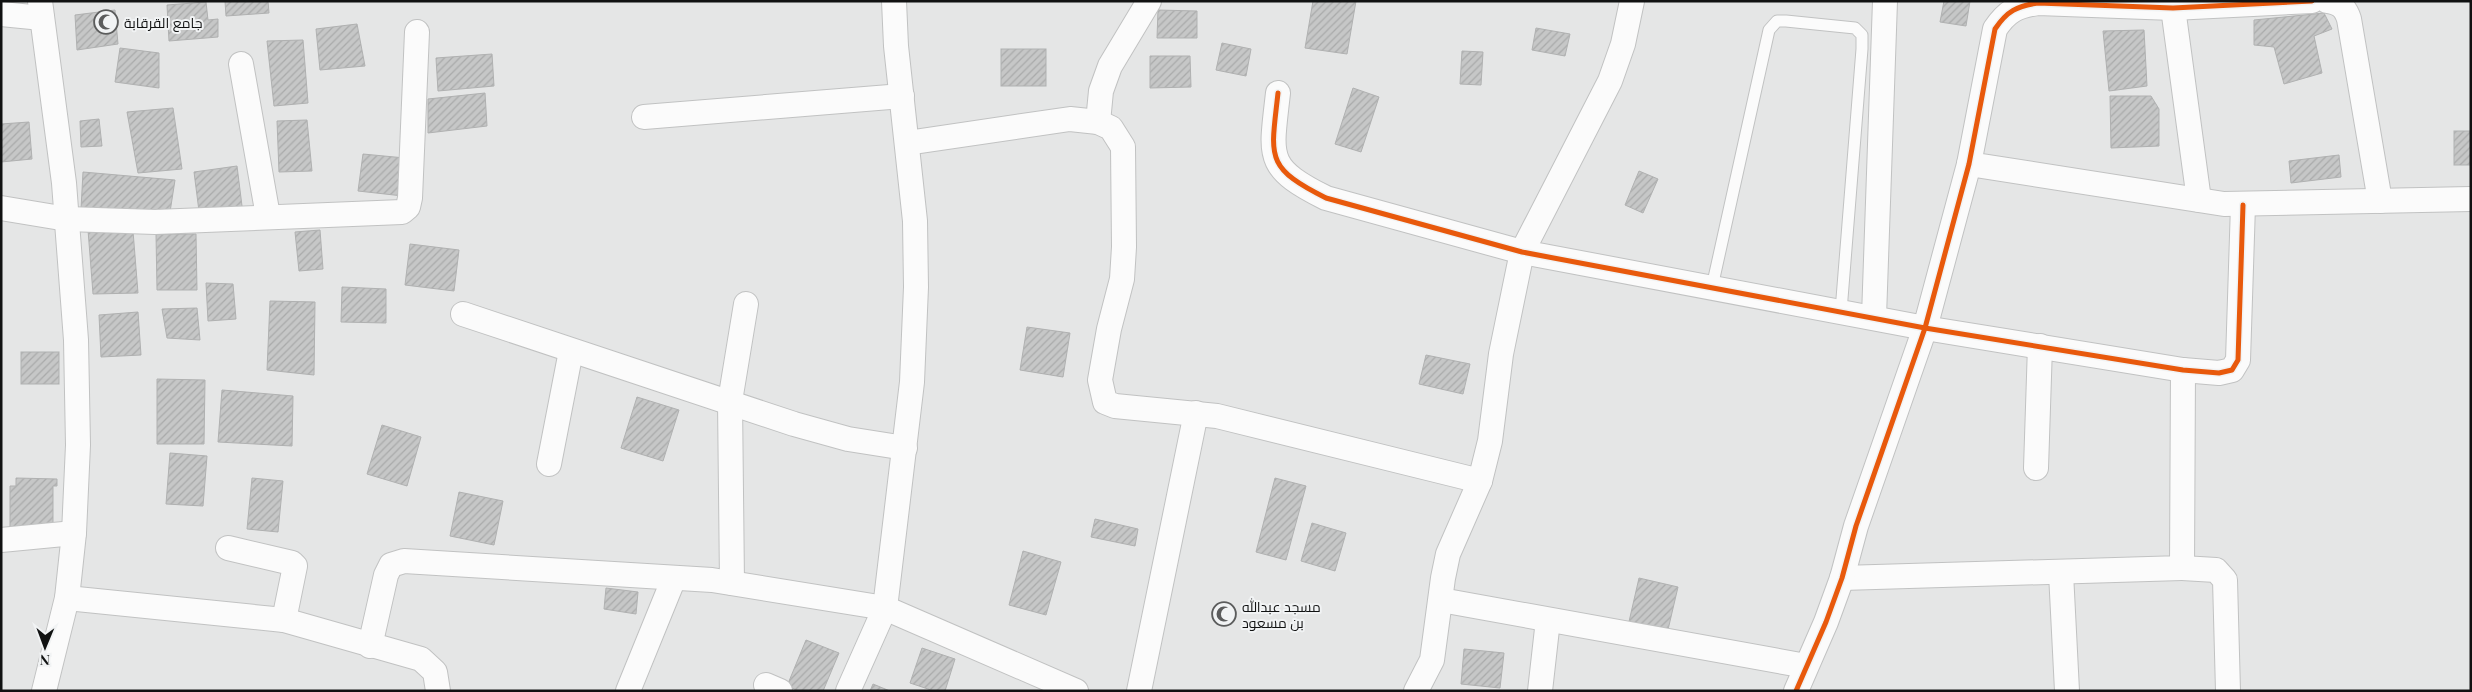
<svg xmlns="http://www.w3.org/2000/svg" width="2472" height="692" font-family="'Playfair Display',Cairo,serif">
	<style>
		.building { fill: url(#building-hatch); stroke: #b0b1b1 }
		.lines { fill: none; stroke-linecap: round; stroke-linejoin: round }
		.lane-casing { stroke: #c1c2c2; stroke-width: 13 }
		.street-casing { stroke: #c1c2c2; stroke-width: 26 }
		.lane { stroke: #fbfbfb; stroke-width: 11 }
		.street { stroke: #fbfbfb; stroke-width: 24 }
		.cycleway-casing { stroke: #f1f3f4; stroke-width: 8 }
		.cycleway { stroke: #e8590c; stroke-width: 5 }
		.labels { text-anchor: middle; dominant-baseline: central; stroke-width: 4; stroke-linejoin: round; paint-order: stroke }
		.poi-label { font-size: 14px; fill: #111212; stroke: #f1f3f4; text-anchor: start }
	</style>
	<defs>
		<pattern id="building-hatch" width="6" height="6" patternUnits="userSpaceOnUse" patternTransform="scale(1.25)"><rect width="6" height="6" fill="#c6c7c7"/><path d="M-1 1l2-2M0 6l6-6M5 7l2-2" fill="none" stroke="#a9aaaa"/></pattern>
	</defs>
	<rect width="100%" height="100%" fill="#e5e6e6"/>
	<!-- building -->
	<g class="building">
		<polygon points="225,1 268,1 269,13 226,16"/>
		<polygon points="1313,1 1356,1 1347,54 1305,48"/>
		<polygon points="1944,1 1970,1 1966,26 1940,22"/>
		<polygon points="206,2 208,20 218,19 218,37 169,41 167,5"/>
		<polygon points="115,10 118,44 77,50 75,15"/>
		<polygon points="1158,10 1197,11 1197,38 1157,38"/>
		<polygon points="2324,13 2332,29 2314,36 2322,73 2284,84 2274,47 2254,45 2254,20"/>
		<polygon points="357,24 365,66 320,70 316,29"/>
		<polygon points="1536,28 1570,34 1565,56 1532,50"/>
		<polygon points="2144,30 2147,86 2109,91 2103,31"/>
		<polygon points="303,40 308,103 274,106 267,41"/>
		<polygon points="1222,43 1251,49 1246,76 1216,70"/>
		<polygon points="120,48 159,53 159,88 115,82"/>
		<rect x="1001" y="49" width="45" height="37"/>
		<polygon points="1462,51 1483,52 1481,85 1460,84"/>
		<polygon points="492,54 494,86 438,91 436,58"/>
		<polygon points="1150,56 1190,56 1191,87 1150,88"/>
		<polygon points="1353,88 1379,97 1361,152 1335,144"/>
		<polygon points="485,93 487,126 428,133 428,99"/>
		<polygon points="2110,96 2151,96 2159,109 2159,146 2111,148"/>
		<polygon points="173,108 182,169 138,173 127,112"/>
		<polygon points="99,119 102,146 81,147 80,121"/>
		<polygon points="307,120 312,171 279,172 277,121"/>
		<polygon points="29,122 32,159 1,162 1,124"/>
		<rect x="2454" y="131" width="17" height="34"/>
		<polygon points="363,154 405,158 403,196 358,191"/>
		<polygon points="2339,155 2341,177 2291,183 2289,161"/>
		<polygon points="237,166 243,214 200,219 194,172"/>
		<polygon points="1639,171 1658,179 1643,213 1625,205"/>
		<polygon points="83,172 175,180 170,212 81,209"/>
		<polygon points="88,230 133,231 138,293 93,294"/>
		<polygon points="320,230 323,269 299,271 295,232"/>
		<polygon points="156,234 196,234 197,290 157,290"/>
		<polygon points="410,244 459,250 454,291 405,285"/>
		<polygon points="206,283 233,284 236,319 208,321"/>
		<polygon points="342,287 386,289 386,323 341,322"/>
		<polygon points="270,301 315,302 314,375 267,370"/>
		<polygon points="197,308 200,340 167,338 162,309"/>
		<polygon points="138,312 141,355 101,357 99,315"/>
		<polygon points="1027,327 1070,333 1063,377 1020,370"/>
		<rect x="21" y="352" width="38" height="32"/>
		<polygon points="1426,355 1470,364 1463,394 1419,384"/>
		<polygon points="157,379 205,380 204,444 157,444"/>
		<polygon points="222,390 293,396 292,446 218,442"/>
		<polygon points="637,397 679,410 663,461 621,448"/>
		<polygon points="382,425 421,437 407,486 367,474"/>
		<polygon points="170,453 207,456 203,506 166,504"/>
		<polygon points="16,478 57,479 57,486 53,486 53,529 10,529 10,486 16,486"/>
		<polygon points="252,478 283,481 278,532 247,529"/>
		<polygon points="1275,478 1306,486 1286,560 1256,552"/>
		<polygon points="459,492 503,501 494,545 450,536"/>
		<polygon points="1095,519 1138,529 1135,546 1091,537"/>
		<polygon points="1312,523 1346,533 1335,571 1301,561"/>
		<polygon points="1023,551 1061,562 1046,615 1009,605"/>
		<polygon points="1639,578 1678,587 1667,634 1628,626"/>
		<polygon points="606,588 638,592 636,614 604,609"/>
		<polygon points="806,640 839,653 823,691 799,691 787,686"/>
		<polygon points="922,648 955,659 945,691 934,691 910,683"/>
		<polygon points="1464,649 1504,653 1500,688 1461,684"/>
		<polygon points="873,684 890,691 870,691"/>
	</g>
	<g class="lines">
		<!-- lane casing -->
		<g class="lane-casing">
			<polyline id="lane" points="1712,287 1769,30 1777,21 1786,21 1855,28 1862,35 1862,49 1841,311"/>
		</g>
		<!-- street casing -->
		<g class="street-casing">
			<g id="street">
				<polyline points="40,1 64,183 76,340 78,445 74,533 67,598 44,691"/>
				<path d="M2327 1C2340 3 2345 7 2349 19L2380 201"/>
				<polyline points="2173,8 2199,200"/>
				<polyline points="1,14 42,18"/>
				<polyline points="241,64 268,216"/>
				<path d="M1278 93C1271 157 1264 167 1326 198L1522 252 1925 328 2183 370 2219 373 2232 370 2238 360 2243 205"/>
				<polyline points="644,117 902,96"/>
				<polyline points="1098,122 1101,91 1110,66 1149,1"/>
				<polyline points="907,143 1070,119 1098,122 1111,128 1123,147 1124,247 1122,279 1109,329 1100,380 1105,402 1115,406 1217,416 1480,481"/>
				<polyline points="1969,164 2224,204 2471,199"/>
				<polyline points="1,208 67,219 155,222 402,212 408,207 410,198 417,32"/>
				<polyline points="463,314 794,424 848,439 905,448"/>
				<polyline points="1874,317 1885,1"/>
				<polyline points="549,464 571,351"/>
				<polyline points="2036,468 2040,346"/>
				<polyline points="1,540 74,533"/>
				<polyline points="228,548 292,563 295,566 284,620"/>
				<polyline points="2182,568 2216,570 2225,580 2228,691"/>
				<polyline points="2061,573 2067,691"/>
				<polyline points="1842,578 2182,568 2183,370"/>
				<polyline points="732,583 730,401 746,304"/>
				<polyline points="67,598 284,620 421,659 435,672 438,691"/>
				<polyline points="1441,600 1806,666"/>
				<polyline points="370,646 386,575 391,565 404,561 712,580 885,608 1076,691"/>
				<polyline points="766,685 780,691"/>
				<polyline points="628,691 674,578"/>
				<polyline points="848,691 885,608 912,382 916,287 915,221 896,46 894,1"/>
				<polyline points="1139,691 1196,413"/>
				<polyline points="1416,691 1432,660 1443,578 1448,554 1480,481 1490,441 1501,354 1522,252 1610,81 1623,44 1632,1"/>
				<polyline points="1540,691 1548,620"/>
				<path d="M1796 691 1826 622 1842 578 1856 526 1925 328 1969 164 1995 29C2007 11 2017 6 2038 3L2173 8 2312 1"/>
			</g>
		</g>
		<!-- lane -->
		<use href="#lane" class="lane"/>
		<!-- street -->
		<use href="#street" class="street"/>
		<!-- cycleway casing -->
		<g class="cycleway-casing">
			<g id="cycleway">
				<path d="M1278 93C1271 157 1264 167 1326 198L1522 252 1925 328 2183 370 2219 373 2232 370 2238 360 2243 205"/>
				<path d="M1796 691 1826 622 1842 578 1856 526 1925 328 1969 164 1995 29C2007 11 2017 6 2038 3L2173 8 2312 1"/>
			</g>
		</g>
		<!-- cycleway -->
		<use href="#cycleway" class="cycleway"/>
	</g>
	<!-- icons -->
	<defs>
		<g id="mosque-ring" transform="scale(1.25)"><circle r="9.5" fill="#f1f3f4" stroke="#5b5c5c" stroke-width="1.5"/><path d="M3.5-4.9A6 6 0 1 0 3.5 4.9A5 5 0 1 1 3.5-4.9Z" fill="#5b5c5c"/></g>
	</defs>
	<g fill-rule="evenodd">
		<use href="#mosque-ring" x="106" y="22"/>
		<use href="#mosque-ring" x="1224" y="614"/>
	</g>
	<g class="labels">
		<!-- poi labels -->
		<g class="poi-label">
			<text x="124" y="22">جامع القرقابة</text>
			<text x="1242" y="606">مسجد عبدالله<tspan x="1242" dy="16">بن مسعود</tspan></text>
		</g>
	</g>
	<!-- border -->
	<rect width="2472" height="692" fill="none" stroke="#111212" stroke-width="5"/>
	<!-- north arrow -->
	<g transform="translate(45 647) rotate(181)" stroke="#f1f3f4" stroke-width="4" paint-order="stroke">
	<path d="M0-4L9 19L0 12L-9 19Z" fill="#111212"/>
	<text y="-8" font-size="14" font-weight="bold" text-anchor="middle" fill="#111212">N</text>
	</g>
</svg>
